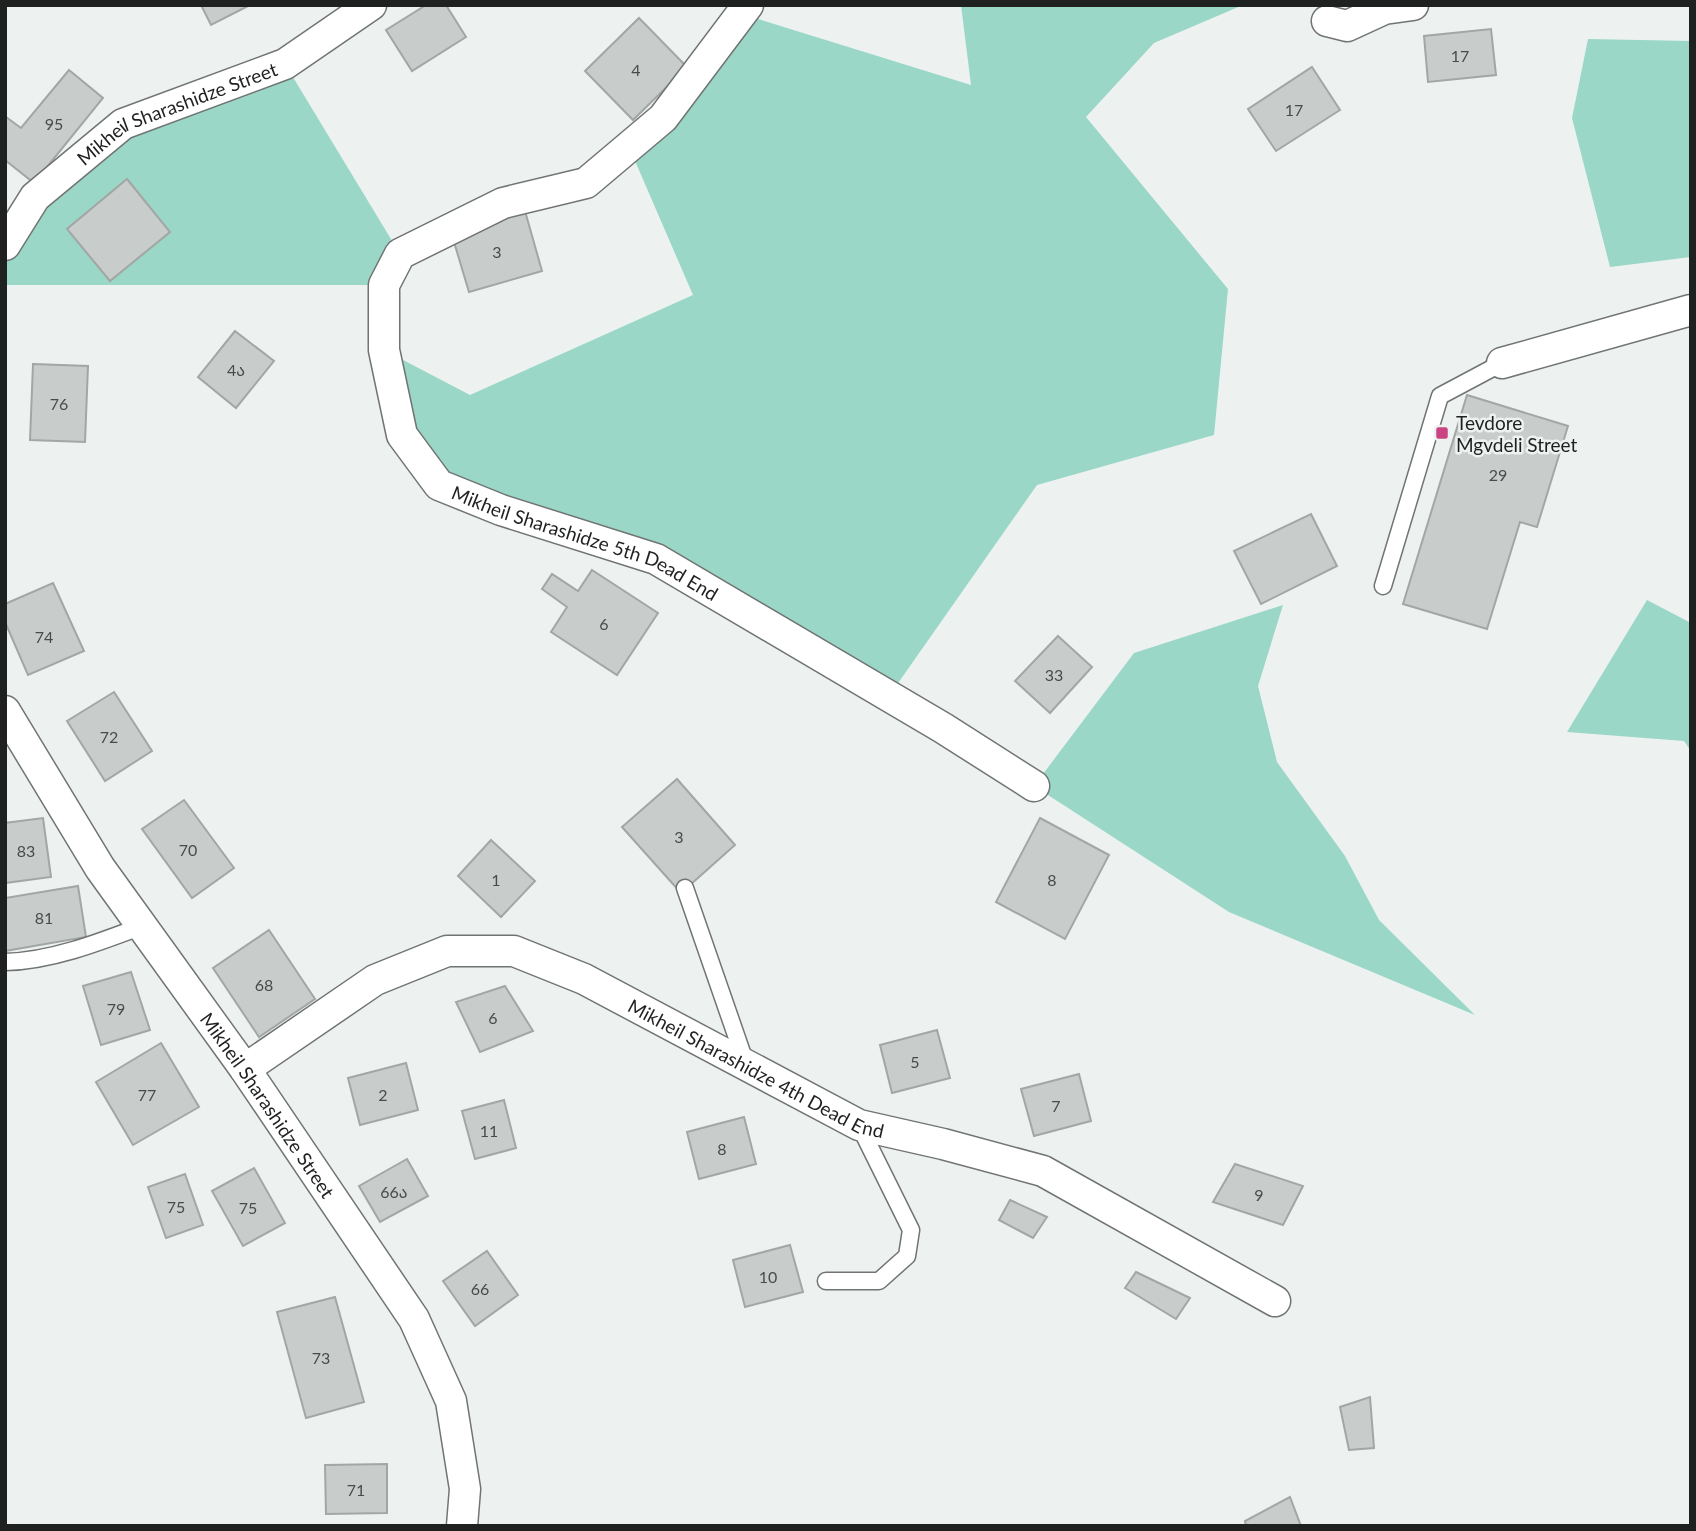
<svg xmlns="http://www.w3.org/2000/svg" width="1696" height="1531" font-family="Lato,'Noto Sans Georgian',sans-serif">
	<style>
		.green { fill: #9ad7c6 }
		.building { fill: #c8cdcc; stroke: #a2a6a5; stroke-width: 2 }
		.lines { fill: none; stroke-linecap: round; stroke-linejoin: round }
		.lane-casing { stroke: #707473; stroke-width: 19 }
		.street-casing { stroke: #707473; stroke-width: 33 }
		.lane { stroke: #fff; stroke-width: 16 }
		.street { stroke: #fff; stroke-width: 30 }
		.poi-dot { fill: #ca4382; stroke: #edf2f1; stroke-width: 2.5 }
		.labels { text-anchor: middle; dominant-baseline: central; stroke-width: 5; stroke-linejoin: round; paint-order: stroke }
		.number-label { font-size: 16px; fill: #494b4b }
		.street-label { font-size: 19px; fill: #1f2020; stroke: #edf2f1 }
		.poi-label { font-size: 19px; fill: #1f2020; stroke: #edf2f1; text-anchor: start }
	</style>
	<rect width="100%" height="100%" fill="#edf2f1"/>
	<!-- green -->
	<g class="green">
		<polygon points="961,5 1243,5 1154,43 1086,117 1228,289 1214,435 1037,485 889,696 656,559 439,485 402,435 384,350 470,395 693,295 629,147 742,14 971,85"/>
		<polygon points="1588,39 1691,41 1691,257 1610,267 1572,118"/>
		<polygon points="285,64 400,254 384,285 5,285 5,245 123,124"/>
		<polygon points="1647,600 1691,623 1691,751 1684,741 1567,732"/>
		<polygon points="1283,605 1258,686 1277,762 1345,856 1379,920 1475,1015 1229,912 1034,786 1134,653"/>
	</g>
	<!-- building -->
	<g class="building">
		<polygon points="201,5 250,5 211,25"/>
		<polygon points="426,5 446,5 466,37 412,71 386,30"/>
		<polygon points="639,18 687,67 633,120 585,71"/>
		<polygon points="1491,29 1496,75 1428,82 1424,36"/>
		<polygon points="1312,67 1340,110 1276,151 1248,109"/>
		<polygon points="69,70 103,98 34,183 5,160 5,118 6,117 21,128"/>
		<polygon points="127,179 170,232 110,281 67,229"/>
		<polygon points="525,211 542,271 469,292 451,232"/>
		<polygon points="235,331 274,361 236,408 198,377"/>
		<polygon points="33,364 88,366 85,442 30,440"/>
		<polygon points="1467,395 1568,426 1537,527 1520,522 1487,629 1403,604"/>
		<polygon points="1311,514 1337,566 1261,604 1234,551"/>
		<polygon points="592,570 658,613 617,675 551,632 567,607 542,589 552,574 578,591"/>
		<polygon points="53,583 84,651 28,675 5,622 5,604"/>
		<polygon points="1058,636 1092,667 1050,713 1015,681"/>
		<polygon points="114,692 152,751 105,781 67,721"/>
		<polygon points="677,779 735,845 681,893 622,827"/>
		<polygon points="184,800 234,868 192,898 142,829"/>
		<polygon points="43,818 51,877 5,883 5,823"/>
		<polygon points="1040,818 1109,855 1065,939 996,902"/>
		<polygon points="491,840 535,881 501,917 458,876"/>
		<polygon points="78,886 86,937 5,951 5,898"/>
		<polygon points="269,930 315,999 259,1037 213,968"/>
		<polygon points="131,972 150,1030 101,1045 83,986"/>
		<polygon points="505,986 533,1031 480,1052 456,1002"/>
		<polygon points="937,1030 950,1078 892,1093 880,1045"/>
		<polygon points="161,1043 199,1107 133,1145 96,1082"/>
		<polygon points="406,1063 418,1110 360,1125 348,1078"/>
		<polygon points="1079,1074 1091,1121 1034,1136 1021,1089"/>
		<polygon points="504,1100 516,1148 475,1159 462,1111"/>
		<polygon points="744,1117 756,1164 699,1179 687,1132"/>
		<polygon points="407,1159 428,1196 380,1222 359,1186"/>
		<polygon points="1235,1164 1303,1186 1283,1225 1213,1202"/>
		<polygon points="254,1168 285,1223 243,1246 212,1191"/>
		<polygon points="185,1174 203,1225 166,1238 148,1187"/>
		<polygon points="1010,1200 1047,1217 1033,1238 999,1220"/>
		<polygon points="790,1245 803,1292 745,1307 733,1260"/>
		<polygon points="487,1251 518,1295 475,1326 443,1281"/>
		<polygon points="1136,1272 1190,1298 1176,1319 1125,1288"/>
		<polygon points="335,1297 364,1402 306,1418 277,1312"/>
		<polygon points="1370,1397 1374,1448 1349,1450 1340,1407"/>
		<polygon points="387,1464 387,1513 326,1514 325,1465"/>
		<polygon points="1290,1497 1301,1526 1246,1526 1245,1521"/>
	</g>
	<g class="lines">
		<!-- lane casing -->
		<g class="lane-casing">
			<g id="lane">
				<polyline points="1383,586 1440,396 1502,363"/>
				<polyline points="685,888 746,1064"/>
				<path d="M5 962C51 961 100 942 142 926"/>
				<polyline points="826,1281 879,1281 907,1256 911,1230 859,1125"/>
			</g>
		</g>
		<!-- street casing -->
		<g class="street-casing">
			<g id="street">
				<path id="s1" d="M748 5 663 118 586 183 503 203 400 254 384 285V350L402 435 439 485 501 510 656 559 943 728 1034 786"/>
				<polyline points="1327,21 1347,26 1384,9 1413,5"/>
				<path id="s2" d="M5 245 35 197 123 124 285 64 371 5"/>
				<polyline points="1502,363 1691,310"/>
				<path id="s3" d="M5 711 100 868 245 1069 414 1319 451 1401 465 1489 462 1526"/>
				<path id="s4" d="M245 1069 375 980 447 951H514L584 979 859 1125 943 1144 1043 1171 1275 1301"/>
			</g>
		</g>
		<!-- lane -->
		<use href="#lane" class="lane"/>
		<!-- street -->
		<use href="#street" class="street"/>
	</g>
	<!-- markers -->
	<rect class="poi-dot" x="1435" y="426" width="14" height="14" rx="3.5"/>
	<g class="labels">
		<!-- number labels -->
		<g class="number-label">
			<text x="1460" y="55">17</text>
			<text x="636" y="69">4</text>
			<text x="1294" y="109">17</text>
			<text x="54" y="123">95</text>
			<text x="497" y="251">3</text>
			<text x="236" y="369">4ა</text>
			<text x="59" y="403">76</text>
			<text x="1498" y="474">29</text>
			<text x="604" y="623">6</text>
			<text x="44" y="636">74</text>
			<text x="1054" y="674">33</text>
			<text x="109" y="736">72</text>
			<text x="679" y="836">3</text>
			<text x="188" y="849">70</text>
			<text x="26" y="850">83</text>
			<text x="496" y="879">1</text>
			<text x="1052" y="879">8</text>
			<text x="44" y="917">81</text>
			<text x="264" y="984">68</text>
			<text x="116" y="1008">79</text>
			<text x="493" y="1017">6</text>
			<text x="915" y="1061">5</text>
			<text x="147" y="1094">77</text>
			<text x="383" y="1094">2</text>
			<text x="1056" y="1105">7</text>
			<text x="489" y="1130">11</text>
			<text x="722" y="1148">8</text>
			<text x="394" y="1191">66ა</text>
			<text x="1259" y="1194">9</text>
			<text x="176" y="1206">75</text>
			<text x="248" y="1207">75</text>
			<text x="768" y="1276">10</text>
			<text x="480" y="1288">66</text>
			<text x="321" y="1357">73</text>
			<text x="356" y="1489">71</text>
		</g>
		<!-- street labels -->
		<g class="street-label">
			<text stroke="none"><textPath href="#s2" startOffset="224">Mikheil Sharashidze Street</textPath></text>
			<text stroke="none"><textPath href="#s1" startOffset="849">Mikheil Sharashidze 5th Dead End</textPath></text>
			<text stroke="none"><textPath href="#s4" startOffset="572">Mikheil Sharashidze 4th Dead End</textPath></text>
			<text stroke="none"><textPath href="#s3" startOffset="474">Mikheil Sharashidze Street</textPath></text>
		</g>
		<!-- poi labels -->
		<g class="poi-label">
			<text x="1456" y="422">Tevdore<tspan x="1456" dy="22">Mgvdeli Street</tspan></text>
		</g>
	</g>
	<!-- border -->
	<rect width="1696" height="1531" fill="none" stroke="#1f2020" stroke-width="14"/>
</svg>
